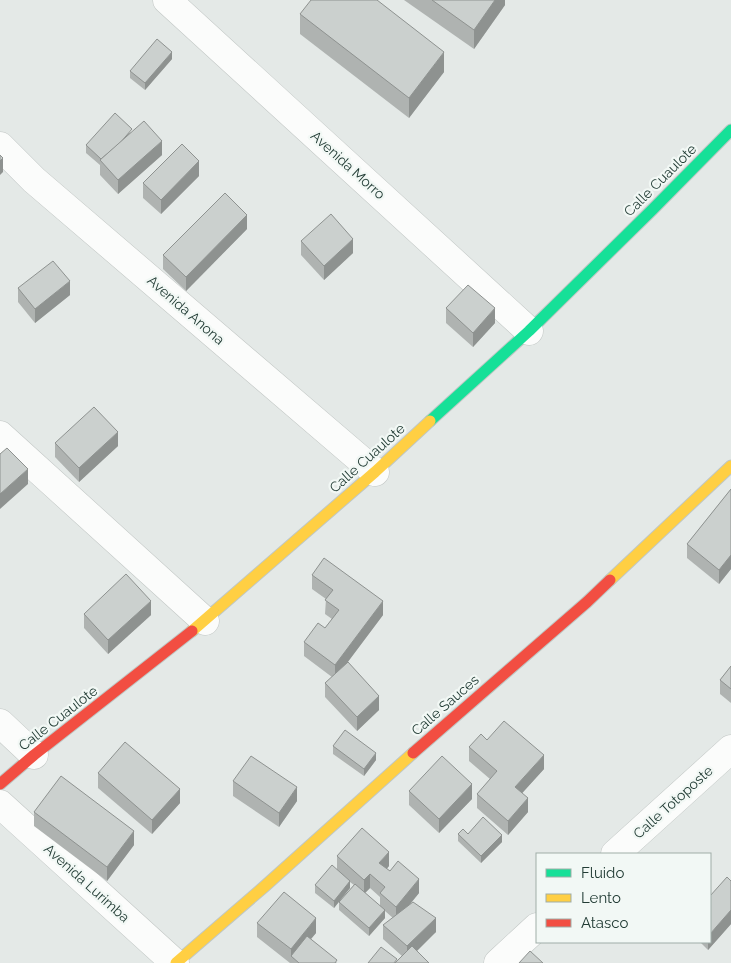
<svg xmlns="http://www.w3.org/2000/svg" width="731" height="963" font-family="Raleway,sans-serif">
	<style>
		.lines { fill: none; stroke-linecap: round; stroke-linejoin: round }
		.street-casing { stroke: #c1c6c4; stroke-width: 29 }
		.fast-casing { stroke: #bfc7c4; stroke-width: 13 }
		.slow-casing { stroke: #bfc7c4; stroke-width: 13 }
		.jam-casing { stroke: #bfc7c4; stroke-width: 13 }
		.street { stroke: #fbfcfb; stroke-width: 28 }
		.fast { stroke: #16e098; stroke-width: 11 }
		.slow { stroke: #ffcf43; stroke-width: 11 }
		.jam { stroke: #f24e42; stroke-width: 11 }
		.wall { fill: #afb3b1; fill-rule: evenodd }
		.shaded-wall { fill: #8e9290 }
		.building { fill: #cbd0ce; stroke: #8e9290 }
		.labels { text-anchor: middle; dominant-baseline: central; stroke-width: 4.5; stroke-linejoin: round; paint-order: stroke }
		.street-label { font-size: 14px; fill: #223c35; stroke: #f2f8f5 }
	</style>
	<rect width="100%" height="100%" fill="#e4e9e7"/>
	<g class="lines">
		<!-- street casing -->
		<g class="street-casing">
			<g id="street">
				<polyline points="167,0 529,331"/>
				<polyline points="0,146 34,180 375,472"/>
				<polyline points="0,435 205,621"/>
				<polyline points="0,723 34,755"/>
				<polyline points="0,804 175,963"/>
				<polyline points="615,854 731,749"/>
				<polyline points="498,963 537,927"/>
			</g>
		</g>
		<!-- fast casing -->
		<g class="fast-casing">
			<polyline id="fast" points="430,421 529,331 653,209 731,130"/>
		</g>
		<!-- slow casing -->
		<g class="slow-casing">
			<g id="slow">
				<polyline points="610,580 731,466"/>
				<polyline points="192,631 375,472 430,421"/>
				<polyline points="176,963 265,886 413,753"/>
			</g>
		</g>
		<!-- jam casing -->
		<g class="jam-casing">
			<g id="jam">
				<polyline points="413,753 587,602 610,580"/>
				<polyline points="0,784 34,755 192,631"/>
			</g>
		</g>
		<!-- street -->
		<use href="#street" class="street"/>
		<!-- fast -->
		<use href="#fast" class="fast"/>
		<!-- slow -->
		<use href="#slow" class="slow"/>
		<!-- jam -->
		<use href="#jam" class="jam"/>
	</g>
	<!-- wall -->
	<g class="wall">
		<polygon points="404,0 505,0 505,5 474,49"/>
		<polygon points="300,14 444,72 409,118 300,34"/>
		<polygon points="172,59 145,90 130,78 130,71"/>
		<polygon points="132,132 162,155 118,194 100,175 100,165 86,153 86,145"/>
		<polygon points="199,176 161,214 143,198 143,183"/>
		<polygon points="247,229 186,291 163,269 163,255"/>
		<polygon points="301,241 353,253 324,280 301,255"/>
		<polygon points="18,288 70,295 35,323 18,302"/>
		<polygon points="446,308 495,323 473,347 446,323"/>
		<polygon points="55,443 118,446 79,482 55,457"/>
		<polygon points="731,489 731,569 719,584 687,558 687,544"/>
		<polygon points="312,575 383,615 347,663 379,710 357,731 325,697 325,683 332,677 304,656 304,642 325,628 332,619 325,614 326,599 312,589"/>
		<polygon points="84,614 151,615 108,654 84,628"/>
		<polygon points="731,666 731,703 720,694 720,680"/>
		<polygon points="487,740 544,769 522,793 528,812 508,835 477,808 477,794 490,779 469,761 469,747"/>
		<polygon points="333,746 376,760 364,776 333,754"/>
		<polygon points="98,773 180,803 152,834 98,788"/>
		<polygon points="233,781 297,801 279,827 233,796"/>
		<polygon points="409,791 472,799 439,833 409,805"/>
		<polygon points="34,812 134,845 107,881 34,826"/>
		<polygon points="458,834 468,834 502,842 481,863 458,841"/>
		<path d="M337 856 389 866 387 869 419 893 411 903 436 932 397 961 402 956 383 939V925L393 918 385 911V918L369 936 339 910V902L354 885 350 882V888L334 908 315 893V885L337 869ZM370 888 380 897V906L365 893Z"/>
		<polygon points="731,881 731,924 708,950 700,942 710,942"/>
		<polygon points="257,923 316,933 311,939 337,963 290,963 257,937"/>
	</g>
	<!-- shaded-wall -->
	<g class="shaded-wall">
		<polygon points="495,0 505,0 505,5 474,49 474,30"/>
		<polygon points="172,52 172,59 145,90 145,83"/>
		<polygon points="444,52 444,72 409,118 409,98"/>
		<polygon points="162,141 162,155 118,194 118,180"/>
		<polygon points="3,158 3,172 0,175 0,161"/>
		<polygon points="199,161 199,176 161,214 161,200"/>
		<polygon points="247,215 247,229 186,291 186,277"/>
		<polygon points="353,239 353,253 324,280 324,266"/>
		<polygon points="70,281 70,295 35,323 35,309"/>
		<polygon points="495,308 495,323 473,347 473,333"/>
		<polygon points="118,432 118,446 79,482 79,468"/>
		<polygon points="28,469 28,484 0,509 0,494"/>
		<polygon points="731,555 731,569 719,584 719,570"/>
		<polygon points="151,601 151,615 108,654 108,640"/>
		<polygon points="383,601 383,615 335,679 335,665"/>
		<polygon points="379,696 379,710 357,731 357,717"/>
		<polygon points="376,753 376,760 364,776 364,769"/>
		<polygon points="544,755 544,769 515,801 515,787"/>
		<polygon points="472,784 472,799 439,833 439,819"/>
		<polygon points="297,787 297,801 279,827 279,813"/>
		<polygon points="180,789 180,803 152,834 152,820"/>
		<polygon points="528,798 528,812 508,835 508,821"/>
		<polygon points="134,831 134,845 107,881 107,867"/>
		<polygon points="502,835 502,842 481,863 481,856"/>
		<polygon points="389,852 389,866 379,877 379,863"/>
		<polygon points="370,874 370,888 364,894 364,880"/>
		<polygon points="419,879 419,893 396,921 396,907"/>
		<polygon points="350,881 350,888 334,908 334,901"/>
		<polygon points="385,910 385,918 369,936 369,928"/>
		<polygon points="731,910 731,924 708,950 708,942 710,942 710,934"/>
		<polygon points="316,918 316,933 294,959 291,956 291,949"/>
		<polygon points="436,918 436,932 407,961 407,946"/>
	</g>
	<!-- building -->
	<g class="building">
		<polygon points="311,0 377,0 444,52 409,98 300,14"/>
		<polygon points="432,0 495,0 474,30"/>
		<polygon points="157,39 172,52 145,83 130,71"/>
		<polygon points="115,113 132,129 120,143 101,159 86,145"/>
		<polygon points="144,121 162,141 118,180 100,160"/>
		<polygon points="182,144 199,161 161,200 143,183"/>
		<polygon points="0,155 3,158 0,161"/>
		<polygon points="225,193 247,215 186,277 163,255"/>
		<polygon points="331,214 353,239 324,266 301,241"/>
		<polygon points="53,261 70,281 35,309 18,288"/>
		<polygon points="468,285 495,308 473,333 446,308"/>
		<polygon points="94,407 118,432 79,468 55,443"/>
		<polygon points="7,448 28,469 0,494 0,454"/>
		<polygon points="731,489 731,555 719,570 687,544"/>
		<polygon points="324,558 383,601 335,665 304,642 318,623 325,628 339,610 325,600 333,590 312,575"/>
		<polygon points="126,574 151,601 108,640 84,614"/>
		<polygon points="348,662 379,696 357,717 325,683"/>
		<polygon points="731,666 731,689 720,680"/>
		<polygon points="504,721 544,755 515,787 528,798 508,821 477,794 497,771 469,747 481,734 487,740"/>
		<polygon points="345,730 376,753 364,769 333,746"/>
		<polygon points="125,742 180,789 152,820 98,773"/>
		<polygon points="251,756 297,787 279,813 233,781"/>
		<polygon points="442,756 472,784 439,819 409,791"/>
		<polygon points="61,776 134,831 107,867 34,812"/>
		<polygon points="483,817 502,835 481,856 458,834 463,829 468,834"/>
		<polygon points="362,828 389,852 379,863 390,871 398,861 419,879 396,907 380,893 385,887 370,874 364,880 337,856"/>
		<polygon points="332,865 350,881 334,901 315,885"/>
		<polygon points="727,877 731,881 731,910 710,934 710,896"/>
		<polygon points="355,884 385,910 369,928 339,902"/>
		<polygon points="284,892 316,918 291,949 257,923"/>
		<polygon points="413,902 436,918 407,946 383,925"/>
		<polygon points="307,936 337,960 335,963 299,963 291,956"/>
		<polygon points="412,946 429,963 395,963"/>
		<polygon points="381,947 397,959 394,963 368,963"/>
		<polygon points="530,951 543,963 519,963"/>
	</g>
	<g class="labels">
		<!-- street labels -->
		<g class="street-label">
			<text transform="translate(348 165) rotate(42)">Avenida Morro</text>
			<text transform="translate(660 180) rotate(-45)">Calle Cuaulote</text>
			<text transform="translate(186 310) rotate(41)">Avenida Anona</text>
			<text transform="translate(367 458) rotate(-42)">Calle Cuaulote</text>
			<text transform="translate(445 705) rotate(-41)">Calle Sauces</text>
			<text transform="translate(58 718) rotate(-38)">Calle Cuaulote</text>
			<text transform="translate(673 802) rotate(-42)">Calle Totoposte</text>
			<text transform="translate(87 883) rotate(42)">Avenida Lurimba</text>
		</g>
	</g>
	<!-- legend -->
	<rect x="536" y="853" width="175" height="90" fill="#f2f8f5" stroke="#9fada8"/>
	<rect x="546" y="869" width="25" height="8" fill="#16e098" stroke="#9fada8"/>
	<text x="581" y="878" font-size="15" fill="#223c35">Fluido</text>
	<rect x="546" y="894" width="25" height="8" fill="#ffcf43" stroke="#9fada8"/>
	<text x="581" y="903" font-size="15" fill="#223c35">Lento</text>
	<rect x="546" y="919" width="25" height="8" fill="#f24e42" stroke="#9fada8"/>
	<text x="581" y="928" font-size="15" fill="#223c35">Atasco</text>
</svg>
